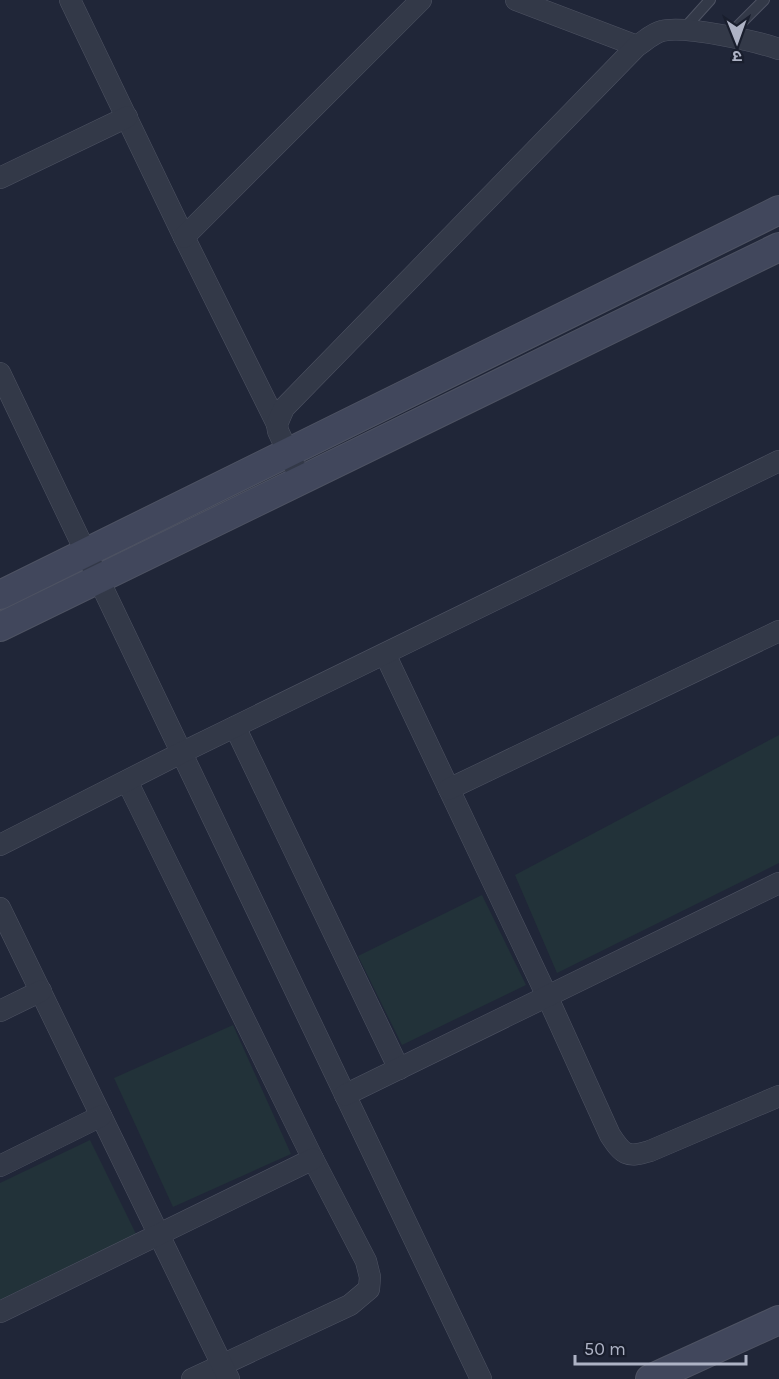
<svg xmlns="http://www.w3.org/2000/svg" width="779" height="1379" font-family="Karla,'Noto Sans Devanagari',sans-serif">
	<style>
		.green { fill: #223239 }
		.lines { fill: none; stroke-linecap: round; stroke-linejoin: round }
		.lane-casing { stroke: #4e5363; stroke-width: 12 }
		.street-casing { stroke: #4e5363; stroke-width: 22 }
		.secondary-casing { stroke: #4e5363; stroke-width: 30 }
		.lane { stroke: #333948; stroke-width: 10 }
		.street { stroke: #333948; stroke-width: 21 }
		.secondary { stroke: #41475c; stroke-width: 28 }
	</style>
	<rect width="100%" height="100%" fill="#202638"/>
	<!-- green -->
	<g class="green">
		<polygon points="779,735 779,863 557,973 515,875"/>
		<polygon points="482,895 526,985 402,1045 358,956"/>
		<polygon points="233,1025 291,1154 173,1207 114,1078"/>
		<polygon points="90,1140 136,1234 0,1300 0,1183"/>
	</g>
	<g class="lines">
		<!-- lane casing -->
		<g class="lane-casing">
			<g id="lane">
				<polyline points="683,30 710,0"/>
				<polyline points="728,36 764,0"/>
			</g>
		</g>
		<!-- street casing -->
		<g class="street-casing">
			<g id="street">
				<polyline points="70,0 184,237 277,424"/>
				<polyline points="516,0 637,46"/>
				<polyline points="0,178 127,117"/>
				<polyline points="184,237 421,0"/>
				<polyline points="0,373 481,1379"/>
				<path d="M301 480 278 431 277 424 284 408 637 46C645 41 653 33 662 31 684 25 755 41 779 49"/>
				<path d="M385 654 547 996 610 1135C623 1155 627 1158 650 1151L779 1096"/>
				<polyline points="235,727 399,1069"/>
				<polyline points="127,781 313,1159 366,1261 370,1277 369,1289 350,1305 192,1379"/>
				<polyline points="449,789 779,631"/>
				<polyline points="0,845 181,753 779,461"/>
				<polyline points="0,908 229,1379"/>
				<polyline points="0,1011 41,991"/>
				<polyline points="345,1095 779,883"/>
				<polyline points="0,1166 101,1116"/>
				<polyline points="0,1312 313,1159"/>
			</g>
		</g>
		<!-- secondary casing -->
		<g class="secondary-casing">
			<g id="secondary">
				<polyline points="0,595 779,210"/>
				<polyline points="0,627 779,247"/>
				<polyline points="650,1379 779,1320"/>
			</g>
		</g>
		<!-- lane -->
		<use href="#lane" class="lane"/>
		<!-- street -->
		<use href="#street" class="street"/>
		<!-- secondary -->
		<use href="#secondary" class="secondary"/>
	</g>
	<!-- north arrow -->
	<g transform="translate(737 42) rotate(179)" stroke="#191e2d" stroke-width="4.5" paint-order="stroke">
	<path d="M0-4.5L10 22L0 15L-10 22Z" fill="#aeb3c5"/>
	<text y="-9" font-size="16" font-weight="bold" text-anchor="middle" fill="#aeb3c5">उ</text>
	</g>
	<!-- scale -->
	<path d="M575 1355v9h171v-9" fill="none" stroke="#aeb3c5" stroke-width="3"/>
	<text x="584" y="1355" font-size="18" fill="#aeb3c5" stroke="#191e2d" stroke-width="4.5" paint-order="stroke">50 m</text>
</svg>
